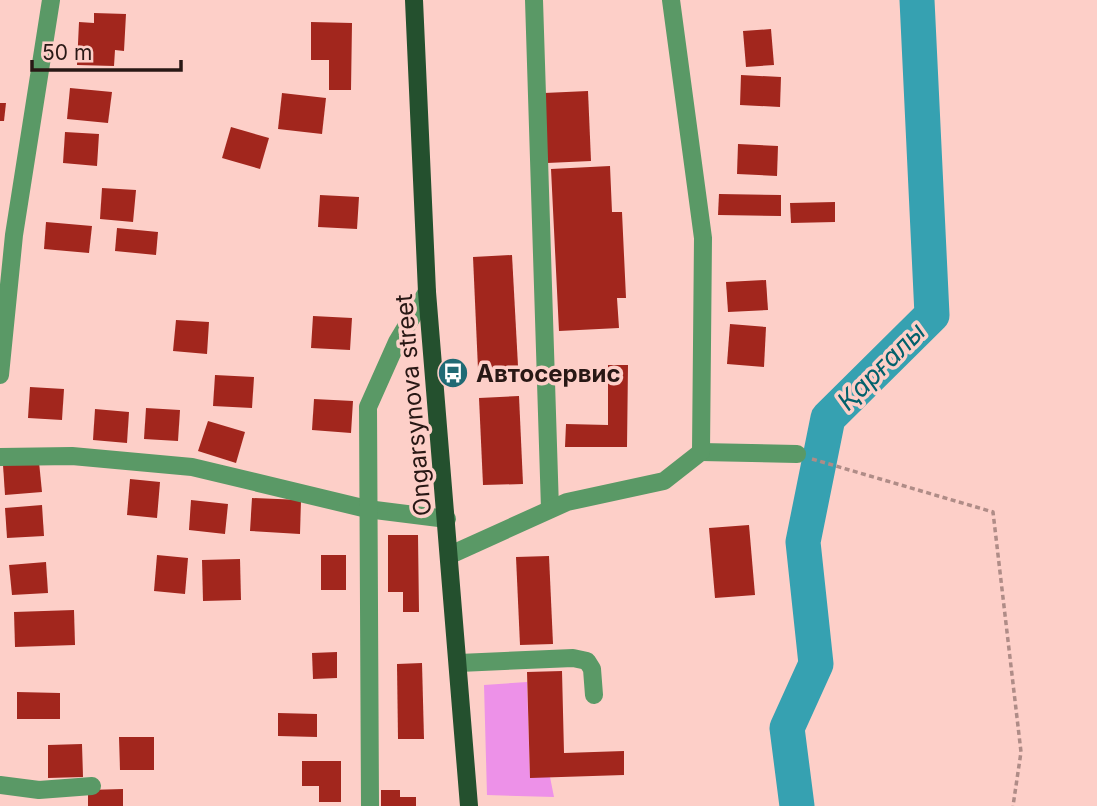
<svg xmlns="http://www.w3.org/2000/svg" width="1097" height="806" font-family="Inter,sans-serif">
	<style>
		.green { fill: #ed91e8 }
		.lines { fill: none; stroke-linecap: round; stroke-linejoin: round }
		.river { stroke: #36a1b1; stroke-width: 35 }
		.building { fill: #a2261d }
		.path { stroke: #af8c87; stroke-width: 3.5; stroke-dasharray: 5 3.5; stroke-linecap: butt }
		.minor { stroke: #5a9966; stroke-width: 18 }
		.major { stroke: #24502e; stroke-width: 18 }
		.labels { text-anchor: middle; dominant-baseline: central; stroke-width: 7; stroke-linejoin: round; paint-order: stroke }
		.poi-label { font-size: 24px; font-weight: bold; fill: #281815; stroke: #fdcfc8; text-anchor: start }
		.street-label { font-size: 24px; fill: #281815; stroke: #fdcfc8 }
		.water-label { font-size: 26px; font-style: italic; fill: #02616c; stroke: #fdcfc8 }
	</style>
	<rect width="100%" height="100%" fill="#fdcfc8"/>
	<!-- green -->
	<polygon class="green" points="527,682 530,777 550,777 554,797 487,795 484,685"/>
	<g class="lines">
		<!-- river -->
		<polyline class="river" points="797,806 787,728 816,664 803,542 828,418 932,315 917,0"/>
	</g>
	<!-- building -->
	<g class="building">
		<polygon points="94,13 126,14 124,51 115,50 114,66 77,65 79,22 94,23"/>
		<polygon points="311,22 352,23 351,90 329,90 329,60 311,60"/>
		<polygon points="771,29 774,65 746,67 743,31"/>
		<polygon points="741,75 781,77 780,107 740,105"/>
		<polygon points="70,88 112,92 108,123 67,119"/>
		<polygon points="588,91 591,161 547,163 544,93"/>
		<polygon points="282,93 326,98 322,134 278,129"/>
		<polygon points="0,103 6,103 4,121 0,121"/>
		<polygon points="231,127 269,138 260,169 222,158"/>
		<polygon points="65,132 99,134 97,166 63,163"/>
		<polygon points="738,144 778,146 777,176 737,174"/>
		<polygon points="610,166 612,212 622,212 626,298 617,298 619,328 559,331 551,169"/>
		<polygon points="102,188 136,190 133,222 100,219"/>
		<polygon points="719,194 781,195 781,216 718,215"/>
		<polygon points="320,195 359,197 357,229 318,227"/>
		<polygon points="835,202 835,222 791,223 790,203"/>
		<polygon points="46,222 92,226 89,253 44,249"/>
		<polygon points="117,228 158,232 156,255 115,251"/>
		<polygon points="512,255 518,366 478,369 473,257"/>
		<polygon points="766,280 768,310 728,312 726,282"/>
		<polygon points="313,316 352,318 350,350 311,348"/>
		<polygon points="176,320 209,322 207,354 173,351"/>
		<polygon points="730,324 766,327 764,367 727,364"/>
		<polygon points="608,365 628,365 627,447 565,447 566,424 608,425"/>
		<polygon points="215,375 254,377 252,408 213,406"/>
		<polygon points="30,387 64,389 62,420 28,418"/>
		<polygon points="519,396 523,484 483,485 479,398"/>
		<polygon points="314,399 353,401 351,433 312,430"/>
		<polygon points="146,408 180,410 178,441 144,439"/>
		<polygon points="95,409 129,412 127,443 93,440"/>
		<polygon points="208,421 245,432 236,463 198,451"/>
		<polygon points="39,462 42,492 5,495 3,465"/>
		<polygon points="130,479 160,482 157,518 127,515"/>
		<polygon points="252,498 301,500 300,534 250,531"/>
		<polygon points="191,500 228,504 225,534 189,530"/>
		<polygon points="42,505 44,536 7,538 5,508"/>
		<polygon points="749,525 755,595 715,598 709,528"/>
		<polygon points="388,535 418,535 419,612 403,612 403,592 388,592"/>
		<polygon points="157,555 188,558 185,594 154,591"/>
		<rect x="321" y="555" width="25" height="35"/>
		<polygon points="549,556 553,644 520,645 516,557"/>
		<polygon points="240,559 241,600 203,601 202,560"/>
		<polygon points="46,562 48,593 12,595 9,565"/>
		<polygon points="74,610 75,645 15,647 14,612"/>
		<polygon points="337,652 337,678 313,679 312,653"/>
		<polygon points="422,663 424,739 398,739 397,664"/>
		<polygon points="562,671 564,753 624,751 624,775 530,778 527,672"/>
		<polygon points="17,692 60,693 60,719 17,719"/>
		<polygon points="278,713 317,714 317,737 278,736"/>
		<polygon points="119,737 154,737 154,770 120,770"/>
		<polygon points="82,744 83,777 48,778 48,745"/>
		<polygon points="302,761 341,761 341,802 319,802 319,786 302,786"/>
		<polygon points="123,789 123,806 88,806 88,790"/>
		<polygon points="381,790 400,790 400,797 416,797 416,806 381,806"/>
	</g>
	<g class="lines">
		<!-- path -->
		<polyline class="path" points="812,459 993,512 1021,752 1013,806"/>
		<!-- minor -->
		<g class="minor">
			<polyline points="534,0 550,509"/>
			<polyline points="0,375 14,235 51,0"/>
			<polyline points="701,452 797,454"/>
			<polyline points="0,457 72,456 192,467 367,509 447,519"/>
			<polyline points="450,555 567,502 664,481 701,452 703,238 671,0"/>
			<polyline points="459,663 573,658 587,661 592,669 594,695"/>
			<polyline points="0,785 39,790 92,786"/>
			<polyline points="370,806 368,407 397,342 427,292"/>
		</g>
		<!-- major -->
		<polyline class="major" points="414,0 427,292 469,806"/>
	</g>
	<!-- icons -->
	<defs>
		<g id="bus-disc" transform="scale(1.575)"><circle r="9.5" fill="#206a74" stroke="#fdcfc8"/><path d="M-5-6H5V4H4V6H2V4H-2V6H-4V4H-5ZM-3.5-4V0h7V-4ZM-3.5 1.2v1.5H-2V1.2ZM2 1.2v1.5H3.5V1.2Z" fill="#fff"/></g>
	</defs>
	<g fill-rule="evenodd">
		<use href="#bus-disc" x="453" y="373"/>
	</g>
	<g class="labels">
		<!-- poi labels -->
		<g class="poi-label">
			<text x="476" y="373">Автосервис</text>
		</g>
		<!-- street labels -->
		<g class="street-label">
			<text transform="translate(413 405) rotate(-95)">Ongarsynova street</text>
		</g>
		<!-- water labels -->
		<g class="water-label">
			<text transform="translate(881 366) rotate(-45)">Қарғалы</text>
		</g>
	</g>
	<!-- scale -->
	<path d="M32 60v10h149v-10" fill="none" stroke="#281815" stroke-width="3.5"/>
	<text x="42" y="60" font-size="21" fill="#281815" stroke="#fdcfc8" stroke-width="5" paint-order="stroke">50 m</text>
</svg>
